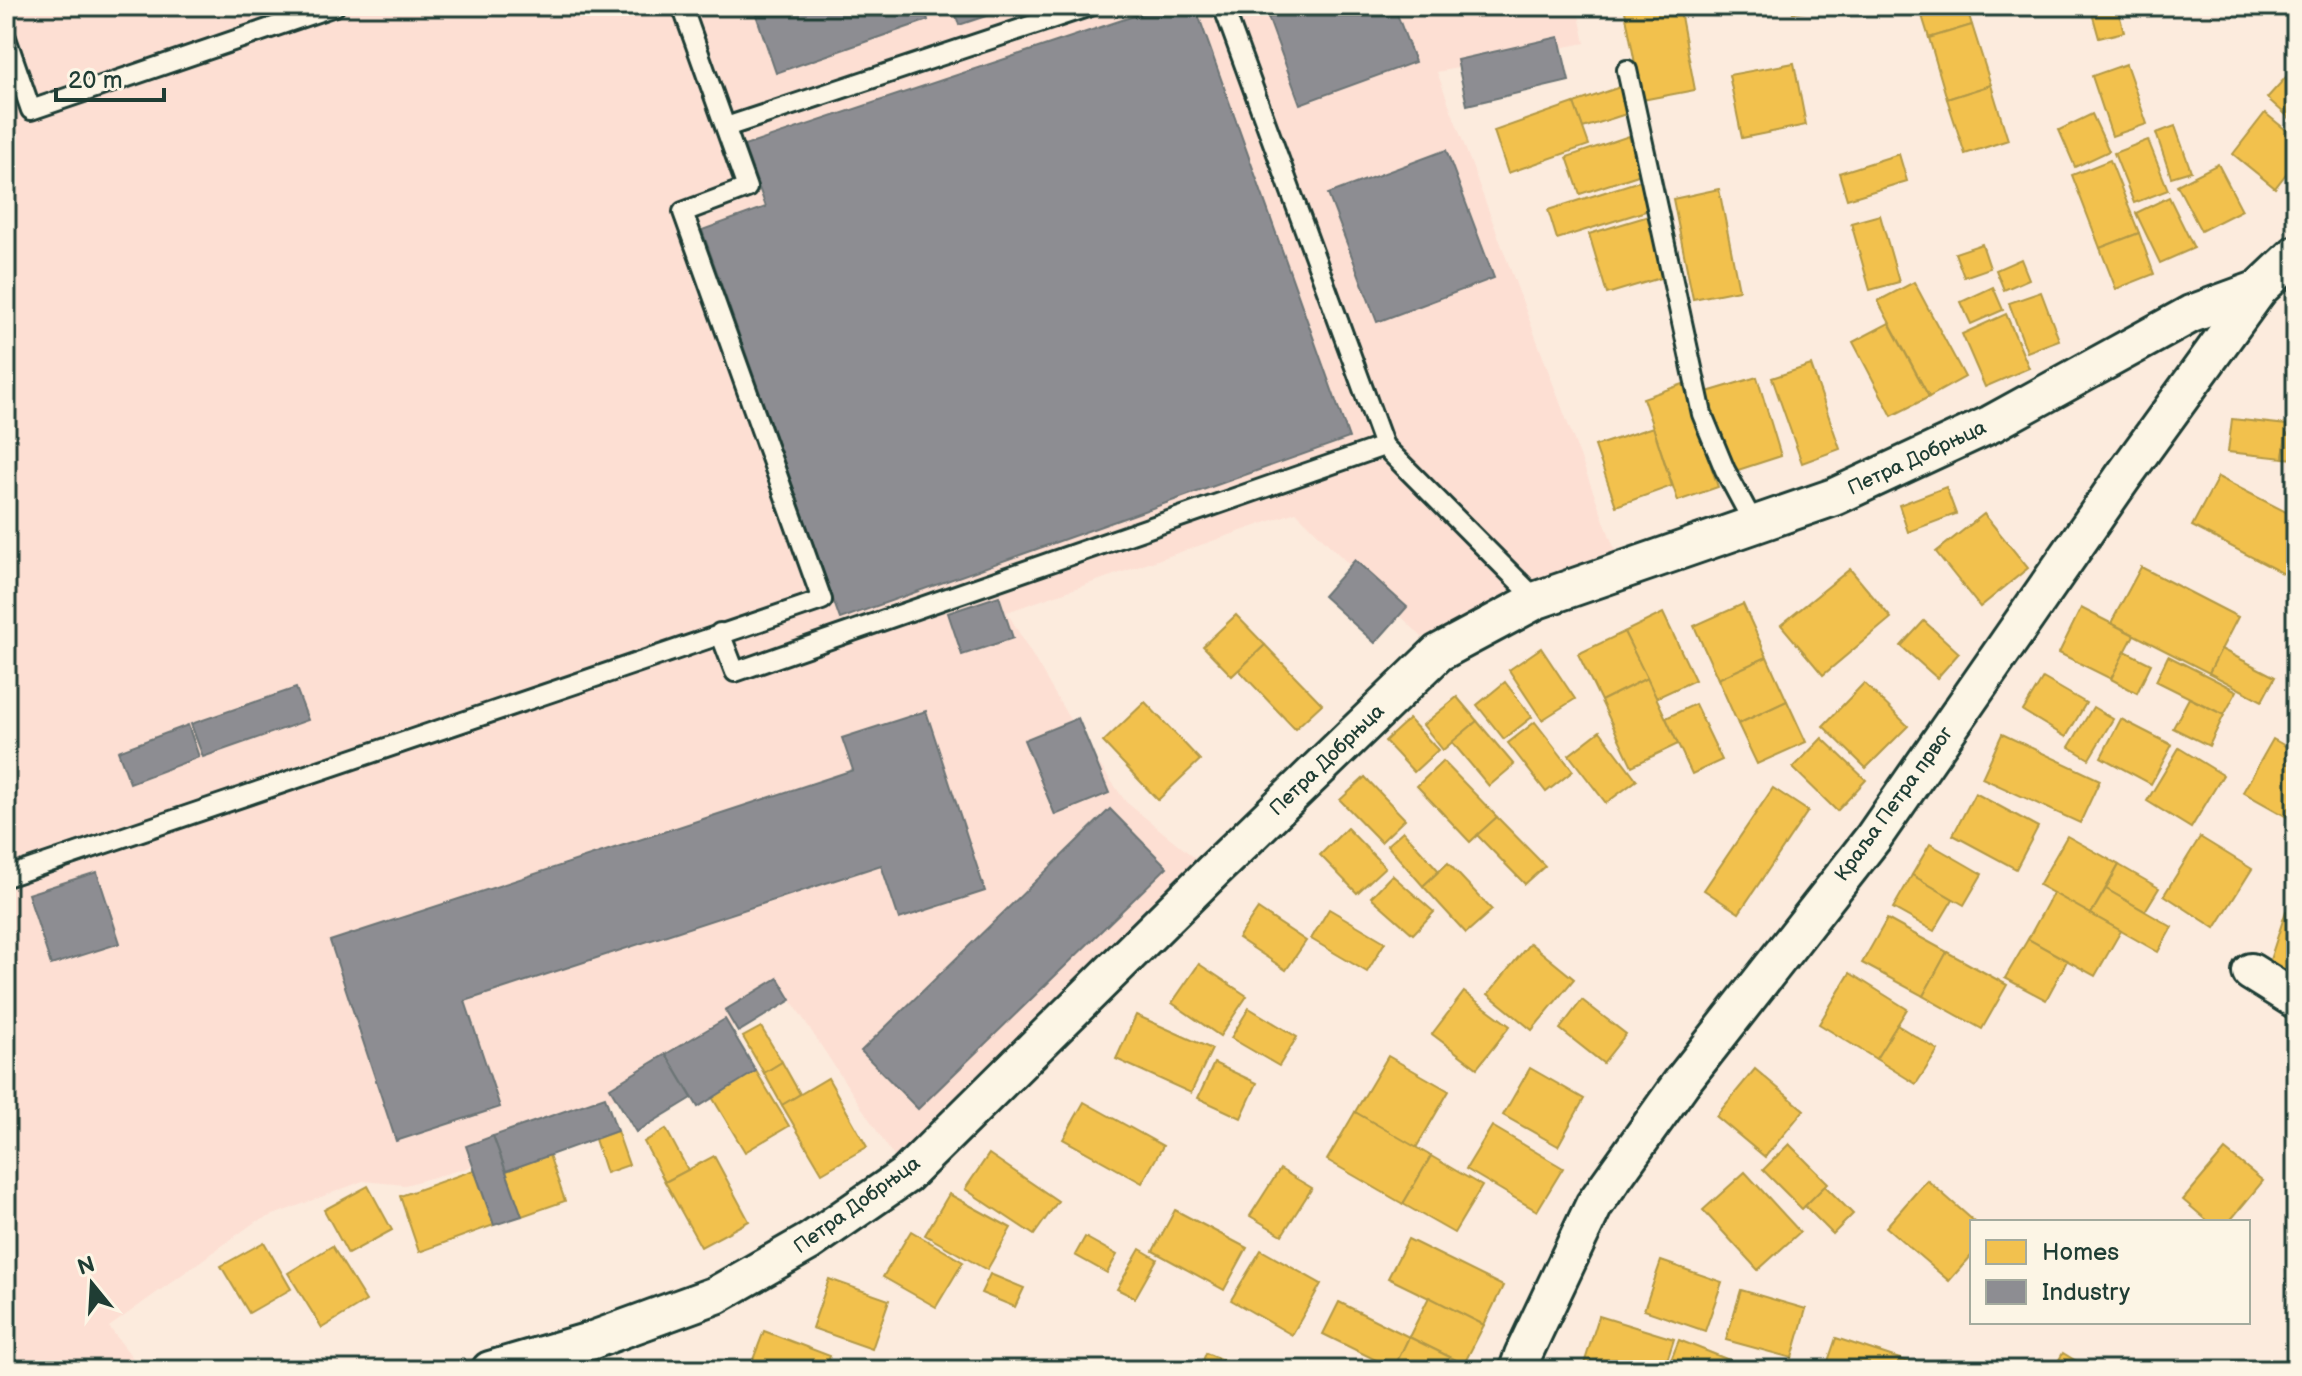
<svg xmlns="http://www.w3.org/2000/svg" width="2302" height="1376" font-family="'Balsamiq Sans',sans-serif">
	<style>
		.built { fill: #fddfd3 }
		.homes { fill: #f2c14e; stroke: #b39946; stroke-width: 2 }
		.industry { fill: #8d8d92; stroke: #6c7576; stroke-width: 2 }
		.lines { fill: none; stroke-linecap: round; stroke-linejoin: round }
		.lane-casing { stroke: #1f3d34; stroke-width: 24 }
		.street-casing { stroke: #1f3d34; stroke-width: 42 }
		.lane { stroke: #fcf5e5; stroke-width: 18 }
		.street { stroke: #fcf5e5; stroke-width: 36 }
		.labels { text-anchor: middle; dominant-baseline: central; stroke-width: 8; stroke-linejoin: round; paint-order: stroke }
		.street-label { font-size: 20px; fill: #1f3d34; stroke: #fcf5e5 }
	</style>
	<rect width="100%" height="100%" fill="#fcebdd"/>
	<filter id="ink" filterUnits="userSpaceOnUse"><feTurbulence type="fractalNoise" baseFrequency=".0125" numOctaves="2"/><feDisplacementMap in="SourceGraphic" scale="16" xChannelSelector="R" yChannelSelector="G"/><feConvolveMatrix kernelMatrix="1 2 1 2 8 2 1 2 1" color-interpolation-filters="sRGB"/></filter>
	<g filter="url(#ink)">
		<!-- built -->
		<polygon class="built" points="6,6 1577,6 1585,43 1437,72 1622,569 1438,653 1296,512 1007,612 1080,737 1126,802 1212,872 906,1175 787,994 582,1118 467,1168 405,1185 363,1181 255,1222 109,1327 142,1370 13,1370 6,1362"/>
		<!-- homes -->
		<g class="homes">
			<polygon points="1624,6 1679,6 1695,90 1642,100"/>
			<polygon points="1792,6 1839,6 1793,13"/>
			<polygon points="1919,6 1966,6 1972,25 1929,38"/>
			<polygon points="2090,6 2117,6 2124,32 2099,38"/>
			<polygon points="1972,25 1991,85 1947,99 1929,38"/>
			<polygon points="1794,63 1806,125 1742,138 1729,75"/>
			<polygon points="2126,64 2147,124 2112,136 2092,76"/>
			<polygon points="2296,66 2296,119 2294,122 2267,98"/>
			<polygon points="1991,85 2008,140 1965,154 1947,99"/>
			<polygon points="1620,87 1629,113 1583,128 1574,103"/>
			<polygon points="1574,103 1589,145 1508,173 1494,131"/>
			<polygon points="2265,113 2296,138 2296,161 2275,188 2233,154"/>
			<polygon points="2092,114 2109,151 2075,167 2059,130"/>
			<polygon points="2175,126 2191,171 2171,177 2156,133"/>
			<polygon points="1629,136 1641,174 1580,194 1567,157"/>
			<polygon points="2148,140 2168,190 2134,203 2114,153"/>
			<polygon points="1899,154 1907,181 1847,199 1839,173"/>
			<polygon points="2110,160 2139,233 2100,248 2072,175"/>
			<polygon points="2218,164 2242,210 2201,231 2177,185"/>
			<polygon points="1643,180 1652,209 1557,239 1548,210"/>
			<polygon points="1719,189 1739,290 1693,299 1673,199"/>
			<polygon points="2169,197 2194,248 2160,263 2136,213"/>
			<polygon points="1652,215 1670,275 1607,294 1589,234"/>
			<polygon points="1880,215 1899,282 1870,290 1851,223"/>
			<polygon points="2139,233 2154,274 2116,289 2100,248"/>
			<polygon points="1982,244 1990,268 1964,277 1955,253"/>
			<polygon points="2021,259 2029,279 2004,290 1996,270"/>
			<polygon points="1914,282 1965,377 1929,397 1878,301"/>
			<polygon points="1993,287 2003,310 1971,324 1961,302"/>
			<polygon points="2041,292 2059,340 2027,352 2009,303"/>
			<polygon points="2006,314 2029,368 1985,387 1962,334"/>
			<polygon points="1889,323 1929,397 1892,416 1853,342"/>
			<polygon points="1811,365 1840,449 1802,463 1772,378"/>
			<polygon points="1757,377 1781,456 1732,472 1707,392"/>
			<polygon points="1683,384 1718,487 1678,501 1643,398"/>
			<polygon points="2232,419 2287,425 2283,458 2228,452"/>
			<polygon points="1653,427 1672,486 1616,506 1595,446"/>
			<polygon points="2286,434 2296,435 2296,459 2283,458"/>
			<polygon points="2218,477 2296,517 2296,555 2286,575 2192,526"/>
			<polygon points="1946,487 1956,514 1908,532 1899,505"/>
			<polygon points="1984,514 2028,568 1980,607 1936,552"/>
			<polygon points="2141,567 2238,617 2209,673 2111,623"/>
			<polygon points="1850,569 1891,618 1823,675 1781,625"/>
			<polygon points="1743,604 1767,657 1718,679 1694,626"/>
			<polygon points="2081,608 2134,635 2111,679 2059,653"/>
			<polygon points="1663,613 1695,680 1656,698 1624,632"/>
			<polygon points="1236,615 1265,645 1232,676 1203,646"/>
			<polygon points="1924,621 1959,653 1937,678 1901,646"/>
			<polygon points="1624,632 1647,678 1601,701 1578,654"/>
			<polygon points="1265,645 1322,704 1295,729 1239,670"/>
			<polygon points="1541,648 1575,699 1542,720 1509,670"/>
			<polygon points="2221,649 2275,677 2262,701 2209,673"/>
			<polygon points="2125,651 2151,664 2137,693 2111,679"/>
			<polygon points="2168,656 2237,691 2224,715 2156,681"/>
			<polygon points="1767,657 1787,701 1738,724 1718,679"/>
			<polygon points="1647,678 1678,744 1632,766 1601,701"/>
			<polygon points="2043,678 2086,703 2066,737 2023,711"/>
			<polygon points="1505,682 1532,717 1504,739 1477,705"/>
			<polygon points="1864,683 1908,726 1866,768 1823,726"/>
			<polygon points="1457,697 1477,721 1443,750 1423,725"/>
			<polygon points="2189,698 2224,715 2209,746 2173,728"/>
			<polygon points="1787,701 1806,742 1757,764 1738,724"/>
			<polygon points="1145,702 1200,760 1158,800 1103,742"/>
			<polygon points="1695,704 1722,760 1692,774 1666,718"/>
			<polygon points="2093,707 2113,719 2089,759 2069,747"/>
			<polygon points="1409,719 1438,750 1414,772 1385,741"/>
			<polygon points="2121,719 2172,745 2151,784 2101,757"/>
			<polygon points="1477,721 1514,765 1489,786 1452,742"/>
			<polygon points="1535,722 1573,771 1546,792 1508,743"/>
			<polygon points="1600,731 1637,780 1606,803 1569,755"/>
			<polygon points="2002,734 2100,780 2080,823 1982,778"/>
			<polygon points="1822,738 1866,780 1837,811 1793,768"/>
			<polygon points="2273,739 2296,752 2296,822 2243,792"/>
			<polygon points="2179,748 2223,775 2191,828 2147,801"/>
			<polygon points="1443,761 1497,817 1470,842 1417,786"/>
			<polygon points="1365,777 1405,819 1381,842 1340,800"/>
			<polygon points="1773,788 1808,811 1739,913 1704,890"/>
			<polygon points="1975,793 2038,827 2016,869 1953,835"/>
			<polygon points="1497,817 1545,866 1525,884 1477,835"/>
			<polygon points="1347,828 1385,867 1357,893 1320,855"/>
			<polygon points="1403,831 1439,871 1423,886 1387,845"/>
			<polygon points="2067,836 2119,865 2091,914 2039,885"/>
			<polygon points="2200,837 2252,869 2215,928 2164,895"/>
			<polygon points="1930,844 1982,874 1964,905 1912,875"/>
			<polygon points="1448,863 1492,910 1466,933 1423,886"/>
			<polygon points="2119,865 2159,888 2145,911 2106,889"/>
			<polygon points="1392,875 1434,912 1413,934 1371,897"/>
			<polygon points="1912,875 1953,899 1934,931 1893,908"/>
			<polygon points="2106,889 2172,927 2158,952 2091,914"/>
			<polygon points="2053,893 2121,931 2095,976 2028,939"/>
			<polygon points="1258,909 1306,941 1286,970 1238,938"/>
			<polygon points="1329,909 1385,942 1367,972 1311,939"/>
			<polygon points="2286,911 2296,914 2296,981 2266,972"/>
			<polygon points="1887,919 1947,952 1923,996 1862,963"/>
			<polygon points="2028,939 2067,961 2046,1000 2005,978"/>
			<polygon points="1530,943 1574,979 1532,1030 1488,994"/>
			<polygon points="1947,952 2007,985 1982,1029 1923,996"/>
			<polygon points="1199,964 1247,996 1220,1036 1172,1003"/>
			<polygon points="1850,973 1907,1009 1876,1059 1819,1024"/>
			<polygon points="1464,992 1510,1026 1477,1068 1432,1034"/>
			<polygon points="1582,1000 1626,1034 1603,1063 1560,1029"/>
			<polygon points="1249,1008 1297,1037 1279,1066 1231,1038"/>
			<polygon points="1136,1015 1212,1049 1191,1093 1116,1059"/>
			<polygon points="1897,1025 1938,1050 1916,1084 1876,1059"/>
			<polygon points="761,1027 782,1062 764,1073 743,1037"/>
			<polygon points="1388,1056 1449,1091 1416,1148 1355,1112"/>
			<polygon points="782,1062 800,1094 782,1105 764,1073"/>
			<polygon points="1214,1063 1257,1083 1241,1118 1198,1098"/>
			<polygon points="1530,1068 1584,1099 1558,1146 1503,1115"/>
			<polygon points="1755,1069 1804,1110 1765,1157 1716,1116"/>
			<polygon points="756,1071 789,1126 745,1152 712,1097"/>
			<polygon points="828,1078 867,1147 822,1173 782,1105"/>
			<polygon points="1084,1102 1163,1146 1142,1183 1063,1139"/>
			<polygon points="1355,1112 1431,1156 1403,1204 1327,1160"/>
			<polygon points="1492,1126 1563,1168 1537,1211 1466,1169"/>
			<polygon points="666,1129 688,1170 665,1182 644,1142"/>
			<polygon points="617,1131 629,1165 606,1173 595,1139"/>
			<polygon points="1789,1144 1828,1183 1802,1209 1763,1170"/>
			<polygon points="2225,1150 2263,1181 2229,1222 2209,1222 2183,1200"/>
			<polygon points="989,1154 1058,1201 1034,1235 965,1189"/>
			<polygon points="549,1155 565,1201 522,1216 506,1171"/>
			<polygon points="714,1156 749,1221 701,1247 665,1182"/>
			<polygon points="1431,1156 1482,1186 1454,1233 1403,1204"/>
			<polygon points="1280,1169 1312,1188 1282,1235 1250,1216"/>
			<polygon points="474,1170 494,1225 419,1252 400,1196"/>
			<polygon points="1745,1172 1800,1232 1758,1270 1703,1210"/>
			<polygon points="1927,1180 1975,1222 1972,1222 1972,1255 1949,1281 1886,1227"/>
			<polygon points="368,1186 392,1230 348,1254 324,1210"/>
			<polygon points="1825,1186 1853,1214 1833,1234 1805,1206"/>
			<polygon points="949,1194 1011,1228 987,1270 925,1235"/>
			<polygon points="1175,1210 1247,1248 1224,1290 1153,1251"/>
			<polygon points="911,1231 963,1262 936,1307 883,1277"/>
			<polygon points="1085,1237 1117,1255 1107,1273 1075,1255"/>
			<polygon points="1408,1239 1503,1286 1484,1325 1388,1278"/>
			<polygon points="264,1242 291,1289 249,1313 221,1266"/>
			<polygon points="332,1246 366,1301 322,1328 288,1273"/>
			<polygon points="1140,1249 1157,1259 1135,1298 1117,1289"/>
			<polygon points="1261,1250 1321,1284 1292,1335 1231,1300"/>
			<polygon points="1661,1261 1722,1282 1705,1331 1644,1310"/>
			<polygon points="990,1274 1024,1288 1015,1307 981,1293"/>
			<polygon points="829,1279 889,1300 872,1349 812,1328"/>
			<polygon points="1741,1290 1806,1309 1792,1358 1726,1340"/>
			<polygon points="1429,1297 1484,1325 1464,1364 1409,1337"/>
			<polygon points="1339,1302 1409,1337 1394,1369 1323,1334"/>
			<polygon points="1599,1316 1674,1339 1664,1370 1603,1370 1584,1364"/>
			<polygon points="764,1331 830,1356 825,1370 749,1370"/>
			<polygon points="1409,1337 1468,1366 1466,1370 1393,1370"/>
			<polygon points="1836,1338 1918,1365 1917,1370 1825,1370"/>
			<polygon points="1679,1340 1754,1370 1667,1370"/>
			<polygon points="1206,1353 1247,1370 1199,1370"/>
			<polygon points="2063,1353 2091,1370 2053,1370"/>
		</g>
		<!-- industry -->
		<g class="industry">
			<polygon points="753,6 924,6 928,20 776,73"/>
			<polygon points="953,6 1016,6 959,25"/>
			<polygon points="1164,6 1195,6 1349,438 840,619 702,230 766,207 744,146"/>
			<polygon points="1264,6 1394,6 1415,62 1300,104"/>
			<polygon points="1559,37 1569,81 1467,105 1457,60"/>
			<polygon points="1446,150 1494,278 1377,322 1328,194"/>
			<polygon points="1355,560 1407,607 1375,643 1323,596"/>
			<polygon points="999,596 1013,638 962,655 948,613"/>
			<polygon points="296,688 308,720 203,757 191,724"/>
			<polygon points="926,711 985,891 899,919 881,865 465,1001 500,1107 396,1141 330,941 853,770 842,738"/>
			<polygon points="1078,718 1109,793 1055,815 1024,740"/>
			<polygon points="188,725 199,757 130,783 118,751"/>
			<polygon points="1110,809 1167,867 918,1109 861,1051"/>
			<polygon points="97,872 120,943 51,965 28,894"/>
			<polygon points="778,978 791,1000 738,1032 725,1010"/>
			<polygon points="725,1019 756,1071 698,1107 666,1054"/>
			<polygon points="666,1054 692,1098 636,1132 610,1088"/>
			<polygon points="605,1097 617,1131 506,1171 493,1136"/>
			<polygon points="493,1136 522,1216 494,1225 466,1146"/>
		</g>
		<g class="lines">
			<!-- lane casing -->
			<g class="lane-casing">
				<g id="lane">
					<polyline points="6,38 31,110 335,6"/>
					<polyline points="1627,70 1702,414 1725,470 1754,524"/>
					<polyline points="726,127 1090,6"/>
					<polyline points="1384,446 1537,600"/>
					<polyline points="720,633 735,672 1384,446 1223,6"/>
					<polyline points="6,877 822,600 683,212 747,188 682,6"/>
				</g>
			</g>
			<!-- street casing -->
			<g class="street-casing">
				<g id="street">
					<polyline points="2251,972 2296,1000"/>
					<polyline points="490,1370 590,1341 716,1295 809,1242 906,1175 1212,872 1438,653 1537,600 1834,497 1991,424 2191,314 2259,289"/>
					<polyline points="1518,1370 1523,1355 1594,1205 1681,1083 1873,838 2123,477 2259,289 2296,254"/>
				</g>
			</g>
			<!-- lane -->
			<use href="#lane" class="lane"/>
			<!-- street -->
			<use href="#street" class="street"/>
		</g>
	</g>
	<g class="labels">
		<!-- street labels -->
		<g class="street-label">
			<text transform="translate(1917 458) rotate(-25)">Петра Добрњца</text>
			<text transform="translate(1327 760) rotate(-44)">Петра Добрњца</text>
			<text transform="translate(1894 804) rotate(-54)">Краља Петра првог</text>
			<text transform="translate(857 1205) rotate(-36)">Петра Добрњца</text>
		</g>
	</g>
	<!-- margin -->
	<rect width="2302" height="1376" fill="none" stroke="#fcf5e5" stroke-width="32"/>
	<rect x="16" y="16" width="2270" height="1344" fill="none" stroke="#1f3d34" stroke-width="3" filter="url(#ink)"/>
	<!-- legend -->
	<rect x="1970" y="1220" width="280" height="104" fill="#fcf5e5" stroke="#a4ab9e" stroke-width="2"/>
	<rect x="1986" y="1240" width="40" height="24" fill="#f2c14e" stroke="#a4ab9e" stroke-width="2"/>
	<text x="2042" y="1260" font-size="24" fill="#1f3d34">Homes</text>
	<rect x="1986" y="1280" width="40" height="24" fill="#8d8d92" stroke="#a4ab9e" stroke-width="2"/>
	<text x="2042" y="1300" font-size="24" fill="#1f3d34">Industry</text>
	<!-- north arrow -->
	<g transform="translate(92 1284) rotate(342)" stroke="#fcf5e5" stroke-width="6" paint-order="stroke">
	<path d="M0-6L14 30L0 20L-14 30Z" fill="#1f3d34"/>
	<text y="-12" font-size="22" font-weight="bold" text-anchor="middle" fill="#1f3d34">N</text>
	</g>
	<!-- scale -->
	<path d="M56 88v12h108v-12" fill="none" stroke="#1f3d34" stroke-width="4"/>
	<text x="68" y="88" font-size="24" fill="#1f3d34" stroke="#fcf5e5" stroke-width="6" paint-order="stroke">20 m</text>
</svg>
